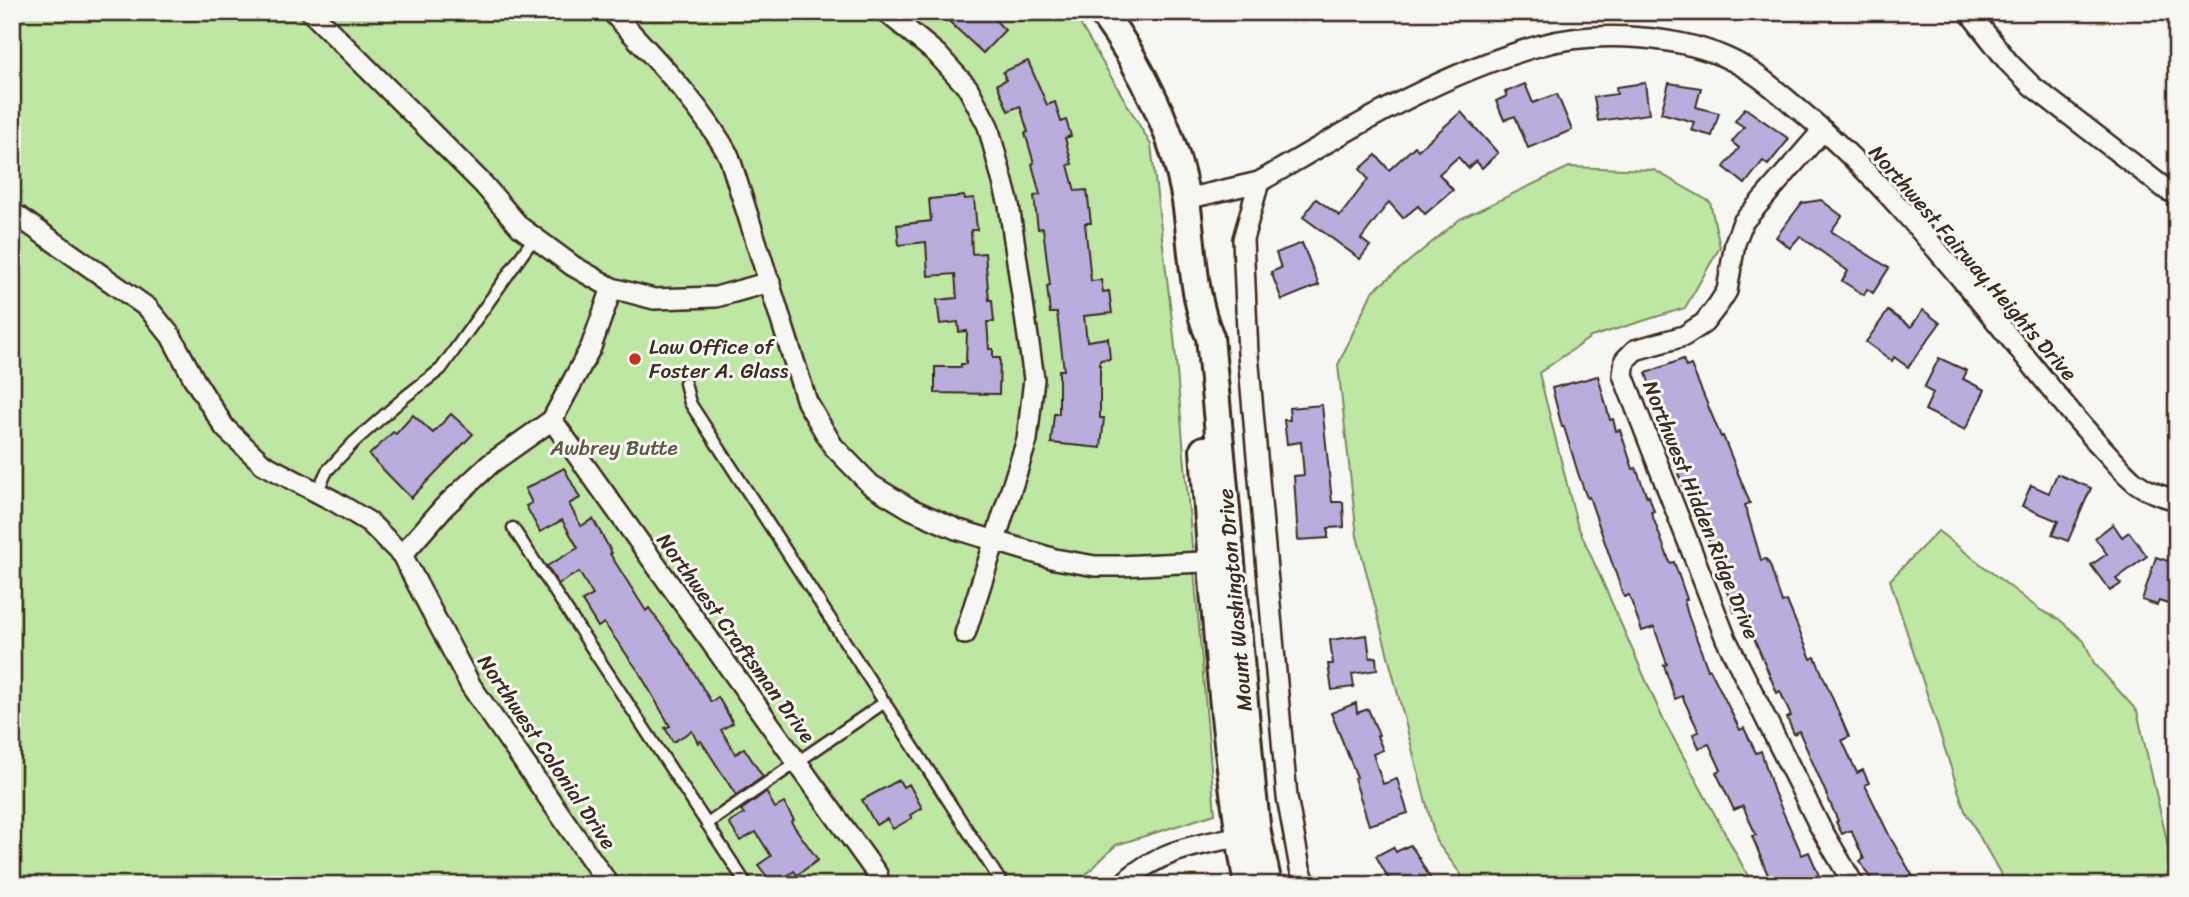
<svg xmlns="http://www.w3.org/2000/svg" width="2189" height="897" font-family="Sriracha,sans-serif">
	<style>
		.green { fill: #bee7a3; stroke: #7c8860; stroke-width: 2 }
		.building { fill: #b9adde; stroke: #3b2a1e; stroke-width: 2 }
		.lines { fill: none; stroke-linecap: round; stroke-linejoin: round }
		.service-casing { stroke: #3b2a1e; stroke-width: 15 }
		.minor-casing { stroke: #3b2a1e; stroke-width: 24 }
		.secondary-casing { stroke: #3b2a1e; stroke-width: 32 }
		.service { stroke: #f6f6f2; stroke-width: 10 }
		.minor { stroke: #f6f6f2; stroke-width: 19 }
		.secondary { stroke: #f6f6f2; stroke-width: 26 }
		.poi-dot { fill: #c8321e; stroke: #f6f6f2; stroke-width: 2.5 }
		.labels { text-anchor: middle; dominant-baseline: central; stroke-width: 6; stroke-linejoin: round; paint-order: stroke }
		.street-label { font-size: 21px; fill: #3b2a1e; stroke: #f6f6f2 }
		.poi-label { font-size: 21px; fill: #3b2a1e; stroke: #f6f6f2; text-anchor: start }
		.park-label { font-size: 21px; fill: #5c593f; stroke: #f6f6f2 }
	</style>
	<rect width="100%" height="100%" fill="#f6f6f2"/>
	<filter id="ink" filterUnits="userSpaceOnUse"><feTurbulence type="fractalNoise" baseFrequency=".0143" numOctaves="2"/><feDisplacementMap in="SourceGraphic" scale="14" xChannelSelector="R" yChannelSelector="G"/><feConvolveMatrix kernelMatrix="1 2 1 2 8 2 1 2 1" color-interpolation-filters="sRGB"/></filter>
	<g filter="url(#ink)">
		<!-- green -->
		<g class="green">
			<polygon points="12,12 1073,12 1151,145 1174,337 1215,814 1116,845 1075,885 12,885"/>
			<polygon points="1569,167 1654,170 1710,202 1720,247 1685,308 1591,337 1539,373 1577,524 1662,717 1753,885 1469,885 1436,841 1357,536 1338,365 1372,292 1460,219"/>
			<polygon points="1938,531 2040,610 2059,619 2084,641 2094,663 2137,711 2170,854 2177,868 2177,885 2007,885 1965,811 1890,580"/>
		</g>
		<!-- building -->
		<g class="building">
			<polygon points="939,12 987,12 1005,30 983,53"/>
			<polygon points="1028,61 1047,105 1055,102 1061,122 1066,120 1071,136 1065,138 1072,164 1068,165 1075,191 1087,190 1091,223 1085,223 1091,281 1101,280 1103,292 1109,291 1112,313 1084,316 1087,341 1108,338 1110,359 1100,360 1100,418 1104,418 1101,448 1051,443 1054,414 1059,414 1059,370 1064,370 1057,313 1050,313 1047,286 1050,285 1043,228 1038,229 1034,196 1040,195 1032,164 1034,163 1025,133 1028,132 1020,106 1008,111 997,84 1006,80 1003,72"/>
			<polygon points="1645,83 1649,114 1598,121 1594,97 1617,94 1616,87"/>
			<polygon points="1669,83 1701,88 1696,107 1719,113 1712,136 1691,130 1694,122 1661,113"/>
			<polygon points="1525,84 1533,103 1557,94 1572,130 1528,148 1515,116 1504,120 1496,101 1507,96 1505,92"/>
			<polygon points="1745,108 1789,139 1768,165 1763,161 1745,184 1724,167 1739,148 1732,142 1744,127 1735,121"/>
			<polygon points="1461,112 1498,153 1482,168 1476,161 1468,168 1458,157 1439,174 1453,190 1425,214 1418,206 1403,218 1389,202 1361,239 1370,246 1360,259 1303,217 1316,199 1340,216 1368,179 1360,169 1376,155 1389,170 1415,146 1418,150"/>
			<polygon points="964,196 965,199 974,198 977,230 971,230 972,254 985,253 989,300 992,300 994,322 987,322 989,349 993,349 993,358 1000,358 999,394 935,393 935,367 961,367 961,364 966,364 967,331 959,332 958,322 940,324 937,300 957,298 955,274 928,276 926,242 899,245 897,225 931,221 929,199"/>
			<polygon points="1821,200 1842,216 1831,231 1889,268 1873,293 1867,289 1864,295 1842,281 1848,271 1800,236 1790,248 1776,237 1802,203"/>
			<polygon points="1302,243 1319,285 1282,300 1271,272 1281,268 1276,253"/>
			<polygon points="1923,310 1940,323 1908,367 1894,357 1892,361 1866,342 1888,311 1911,327"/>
			<polygon points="1939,358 1967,371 1963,379 1985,390 1965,430 1925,410 1933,393 1924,388"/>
			<polygon points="1683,359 1686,367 1691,365 1721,437 1723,436 1750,503 1745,505 1761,560 1766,559 1770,565 1782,603 1787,601 1811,659 1815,657 1849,737 1842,740 1857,773 1863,770 1869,783 1865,785 1890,837 1918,885 1874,885 1860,861 1864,859 1851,830 1842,834 1836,822 1838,821 1799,731 1794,734 1787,718 1791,716 1780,691 1777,693 1742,609 1734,612 1719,568 1717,569 1703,521 1700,522 1685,486 1683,487 1646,373"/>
			<polygon points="1598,376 1610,420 1613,419 1616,431 1620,430 1633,469 1636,468 1647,497 1649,496 1654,511 1651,512 1670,563 1674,562 1687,599 1684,600 1688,615 1708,670 1710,669 1740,730 1744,728 1756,753 1761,751 1774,792 1802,855 1809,852 1823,885 1772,885 1752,836 1756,835 1743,806 1734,810 1716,772 1721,770 1709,744 1699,748 1693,734 1699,732 1682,696 1675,699 1664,665 1667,664 1654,627 1642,631 1629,595 1624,597 1589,497 1587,498 1578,473 1564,427 1562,427 1552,388"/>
			<polygon points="1322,405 1332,502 1343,502 1344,527 1328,528 1328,538 1298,540 1294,476 1304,475 1301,442 1287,444 1284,420 1290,420 1289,408"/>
			<polygon points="451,414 473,434 411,498 369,455 393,432 396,434 413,415 433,433"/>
			<polygon points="564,468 580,498 569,504 581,526 593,519 612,553 610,554 646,611 649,608 684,656 711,702 718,697 733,723 721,730 736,754 744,748 763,777 736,795 701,741 698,743 692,731 673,742 665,728 670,726 639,672 604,623 598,627 582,601 593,595 579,572 558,584 547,566 578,548 562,520 540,532 526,506 532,503 525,489"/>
			<polygon points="2057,474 2091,488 2068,541 2052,535 2058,521 2022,506 2031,485 2049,493"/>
			<polygon points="2113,524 2122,537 2129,532 2147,556 2116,579 2121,584 2110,591 2091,565 2107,554 2095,538"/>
			<polygon points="2156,557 2177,564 2177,607 2159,601 2157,605 2142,600"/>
			<polygon points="1367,635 1370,658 1376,657 1377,670 1352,674 1354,687 1332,690 1328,664 1333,664 1330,640"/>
			<polygon points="1356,703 1357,713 1368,709 1379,735 1377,736 1383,750 1373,754 1383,784 1397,779 1408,813 1369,825 1354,778 1357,777 1331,713"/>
			<polygon points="899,780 903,787 909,784 922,808 910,815 912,818 893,829 887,819 876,825 862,800"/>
			<polygon points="766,792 775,808 784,803 794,820 791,822 818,860 797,875 794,871 774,885 758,865 771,856 756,832 740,841 729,823 744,814 741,810"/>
			<polygon points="1410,845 1416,853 1434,885 1392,885 1376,856 1393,847 1396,852"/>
		</g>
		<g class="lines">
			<!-- service casing -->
			<g class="service-casing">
				<g id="service">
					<polyline points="685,383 690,403 1003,885"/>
					<polyline points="317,492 327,471 354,442 406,396 441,369 534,238"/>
					<polyline points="513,528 747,885"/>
					<polyline points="707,824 885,702"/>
				</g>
			</g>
			<!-- minor casing -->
			<g class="minor-casing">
				<g id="minor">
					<polyline points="311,12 483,184 520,227 573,266 612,288 654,299 716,297 770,282"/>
					<path d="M612 12C654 58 699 102 729 156L807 402 833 446 871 485 911 509 956 529 1055 559 1095 566H1119L1224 561"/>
					<polyline points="886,12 937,54 968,88 988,126 1009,205 1034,379 1027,440 965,634"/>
					<polyline points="1969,12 2009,63 2032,86 2167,190 2177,194"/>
					<polyline points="1823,130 1743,222 1735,243 1727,291 1718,305 1704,323 1684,336 1635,350 1625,360 1623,375 1726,639 1819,825 1854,885"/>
					<path d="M1259 182C1350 129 1440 73 1542 45 1597 30 1682 35 1733 61 1759 74 1780 94 1802 112 1890 186 1960 278 2033 366 2057 396 2081 426 2107 453 2116 463 2125 474 2135 482 2148 492 2162 496 2177 500"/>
					<polyline points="1186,199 1259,182 1243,239 1248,354 1287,797 1300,868 1306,885"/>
					<polyline points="12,212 148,308 171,336 194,379 225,428 263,464 334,501 369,522 402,555 471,686 609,885"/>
					<polyline points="552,420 877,874 880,885"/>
					<polyline points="402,555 444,507 490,464 552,420 591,347 612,288"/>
					<path d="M1122 885C1158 848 1204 844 1252 834"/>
				</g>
			</g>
			<!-- secondary casing -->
			<g class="secondary-casing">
				<g id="secondary">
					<path d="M1102 12C1142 67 1175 134 1186 201 1193 246 1192 296 1210 337L1252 789 1257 833 1268 885"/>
					<path d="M1204 450C1214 596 1223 741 1248 885"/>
				</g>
			</g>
			<!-- service -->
			<use href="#service" class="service"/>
			<!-- minor -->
			<use href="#minor" class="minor"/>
			<!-- secondary -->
			<use href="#secondary" class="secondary"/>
		</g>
	</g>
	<!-- markers -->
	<circle class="poi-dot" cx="635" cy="359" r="7"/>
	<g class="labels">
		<!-- street labels -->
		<g class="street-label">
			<text transform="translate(1973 263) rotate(49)">Northwest Fairway Heights Drive</text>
			<text transform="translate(1701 510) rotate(68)">Northwest Hidden Ridge Drive</text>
			<text transform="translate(1235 600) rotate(-95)">Mount Washington Drive</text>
			<text transform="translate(736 638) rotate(54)">Northwest Craftsman Drive</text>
			<text transform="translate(547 752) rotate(56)">Northwest Colonial Drive</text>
		</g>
		<!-- poi labels -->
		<g class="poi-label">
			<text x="649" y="347">Law Office of<tspan x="649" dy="24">Foster A. Glass</tspan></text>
		</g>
		<!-- park labels -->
		<g class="park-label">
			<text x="614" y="448">Awbrey Butte</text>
		</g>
	</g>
	<!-- margin -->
	<rect width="2189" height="897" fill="none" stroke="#f6f6f2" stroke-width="42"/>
	<rect x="21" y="21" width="2147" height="855" fill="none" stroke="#3b2a1e" stroke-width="2.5" filter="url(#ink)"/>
</svg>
